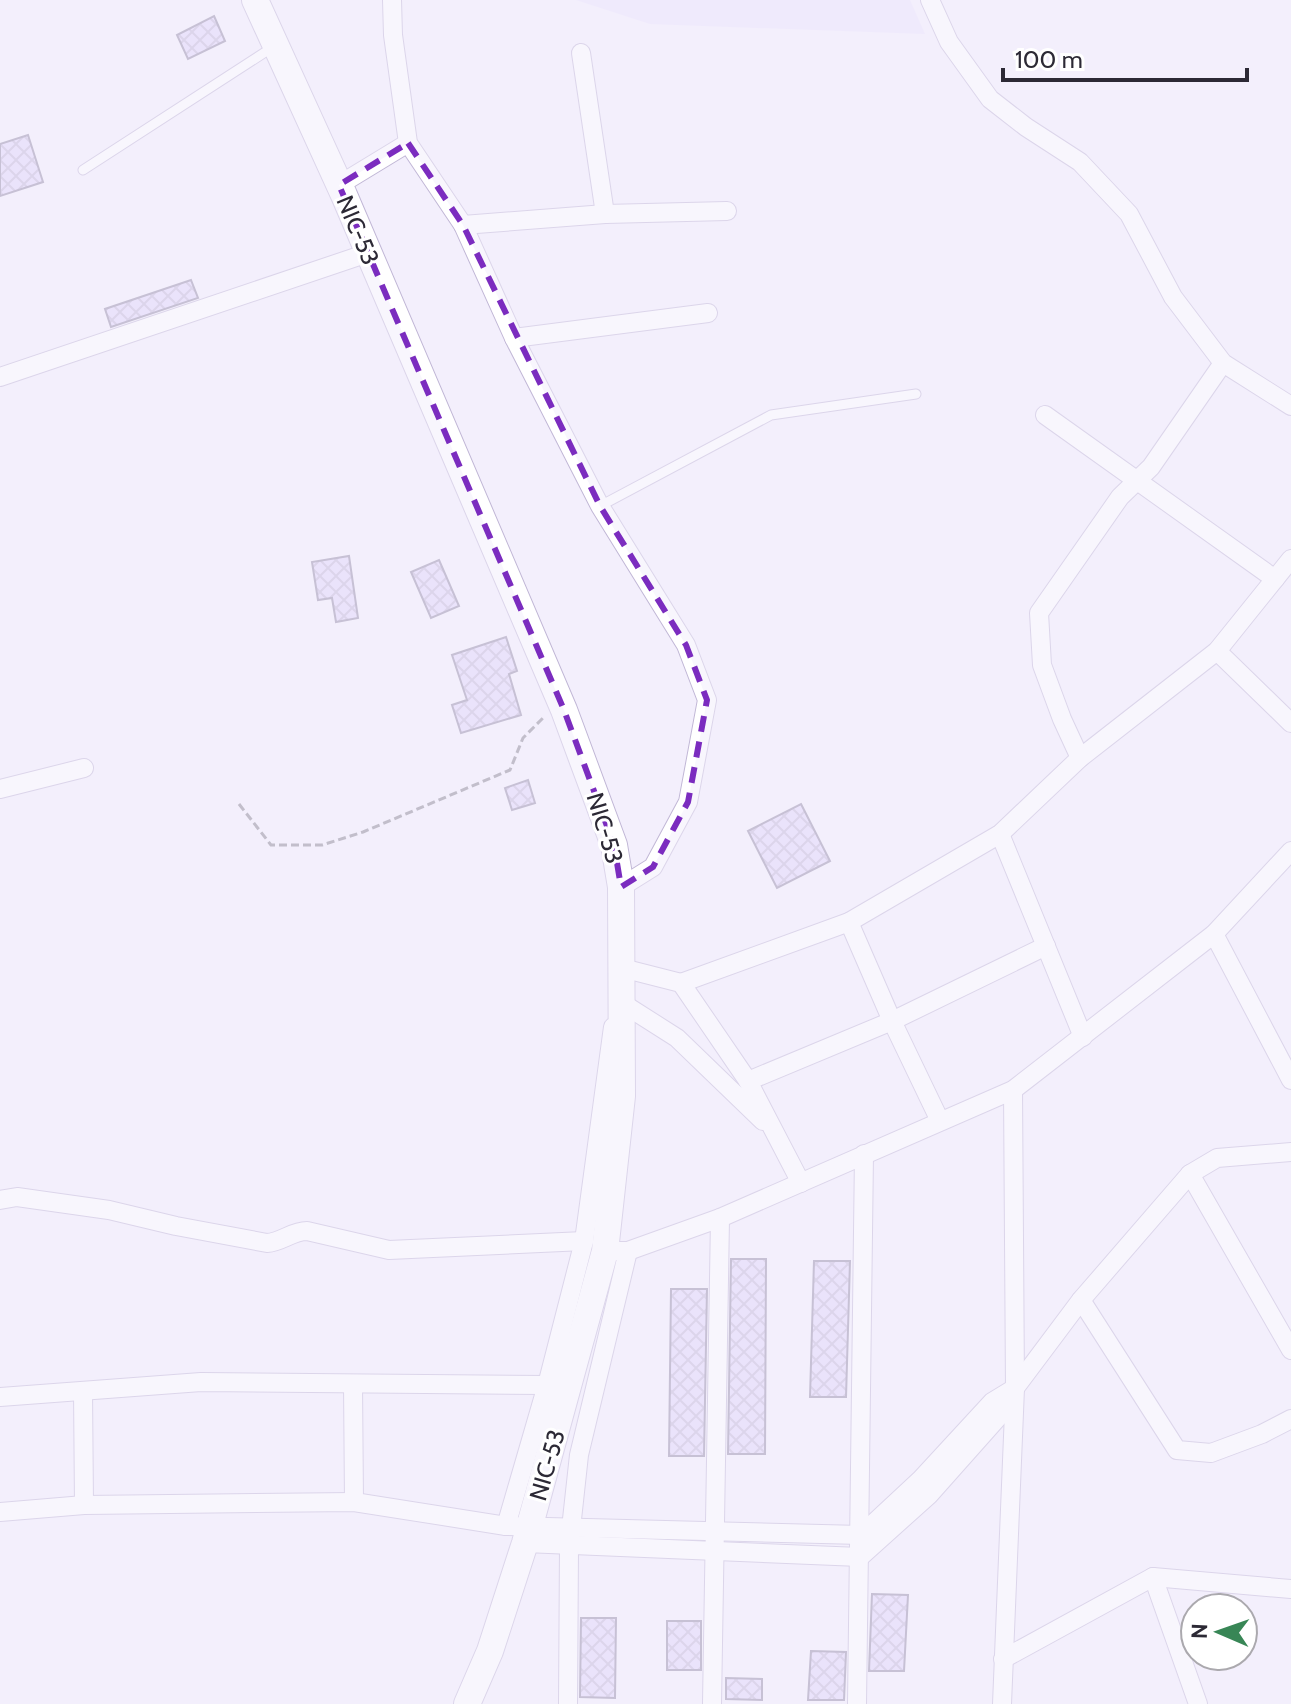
<svg xmlns="http://www.w3.org/2000/svg" width="1291" height="1704" font-family="Cabin,sans-serif">
	<style>
		.built { fill: #ece4fc }
		.building { fill: url(#building-cross-hatch); stroke: #9289a6; stroke-width: 2 }
		.lines { fill: none; stroke-linecap: round; stroke-linejoin: round }
		.service-casing { stroke: #c1b7d6; stroke-width: 11 }
		.minor-casing { stroke: #c1b7d6; stroke-width: 20 }
		.secondary-casing { stroke: #c1b7d6; stroke-width: 28 }
		.path { stroke: #878490; stroke-width: 3; stroke-dasharray: 8 4; stroke-linecap: butt }
		.service { stroke: #fff; stroke-width: 9 }
		.minor { stroke: #fff; stroke-width: 18 }
		.secondary { stroke: #fff; stroke-width: 26 }
		.marked { fill: none; stroke: #7b2cbf; stroke-width: 6; stroke-dasharray: 16 10; stroke-linejoin: round }
		.labels { text-anchor: middle; dominant-baseline: central; stroke-width: 6; stroke-linejoin: round; paint-order: stroke }
		.street-label { font-size: 24px; fill: #2c2935; stroke: #fff }
	</style>
	<defs>
		<pattern id="building-cross-hatch" width="8" height="8" patternUnits="userSpaceOnUse" patternTransform="scale(2)"><rect width="8" height="8" fill="#e1d4fb"/><path d="M0 0l8 8M0 8l8-8" fill="none" stroke="#c1b6d8"/></pattern>
	</defs>
	<rect width="100%" height="100%" fill="#f3effc"/>
	<!-- built -->
	<polygon class="built" points="576,0 910,0 925,34 650,24"/>
	<!-- building -->
	<g class="building">
		<polygon points="214,16 225,41 188,59 177,35"/>
		<polygon points="28,135 43,182 0,196 0,144"/>
		<polygon points="191,280 198,298 111,327 105,309"/>
		<polygon points="349,556 358,618 336,622 332,598 318,600 312,562"/>
		<polygon points="439,560 459,606 431,618 411,572"/>
		<polygon points="506,637 517,671 509,674 521,715 461,733 452,705 467,700 452,655"/>
		<polygon points="528,780 535,803 512,810 505,788"/>
		<polygon points="801,804 830,861 777,888 748,831"/>
		<polygon points="731,1259 766,1259 765,1454 728,1454"/>
		<polygon points="814,1261 850,1261 846,1397 810,1397"/>
		<polygon points="671,1289 707,1289 704,1456 669,1456"/>
		<polygon points="872,1594 908,1595 904,1671 869,1671"/>
		<polygon points="581,1618 616,1618 615,1698 580,1697"/>
		<rect x="667" y="1621" width="34" height="49"/>
		<polygon points="811,1651 846,1652 844,1700 808,1700"/>
		<polygon points="726,1678 762,1679 762,1700 726,1699"/>
	</g>
	<g class="lines">
		<!-- service casing -->
		<g class="service-casing">
			<g id="service">
				<polyline points="83,170 273,47"/>
				<polyline points="600,506 771,415 916,394"/>
			</g>
		</g>
		<!-- minor casing -->
		<g class="minor-casing">
			<g id="minor">
				<polyline points="392,0 393,35 408,143 463,225 514,338 600,506 686,645 707,700 688,802 653,867 621,887"/>
				<polyline points="930,0 949,42 990,99 1026,127 1080,162 1129,214 1173,297 1223,363 1291,406"/>
				<polyline points="581,53 605,214"/>
				<polyline points="339,185 408,143"/>
				<polyline points="463,225 605,214 727,211"/>
				<polyline points="514,338 708,313"/>
				<polyline points="0,377 368,253"/>
				<polyline points="1045,415 1275,579"/>
				<polyline points="1217,651 1291,723"/>
				<polyline points="1080,758 1062,719 1042,665 1039,613 1120,497 1151,467 1223,363"/>
				<polyline points="0,789 84,768"/>
				<polyline points="1000,834 1083,1037"/>
				<polyline points="849,922 892,1021 940,1121"/>
				<polyline points="1214,934 1291,1080"/>
				<polyline points="620,978 622,968 681,983 748,1081 801,1183"/>
				<polyline points="681,983 849,922 1000,834 1080,758 1217,651 1291,559"/>
				<polyline points="622,1003 677,1038 763,1121"/>
				<polyline points="613,1027 584,1241 547,1385 506,1526 861,1535 921,1479 992,1402 1015,1388"/>
				<polyline points="748,1081 892,1021 1046,946"/>
				<polyline points="1190,1174 1291,1350"/>
				<path d="M0 1200 17 1197 109 1210 176 1226 267 1243C282 1242 292 1231 307 1231L389 1250 584 1241"/>
				<polyline points="605,1251 628,1251 720,1218 1013,1090 1214,934 1291,851"/>
				<polyline points="1081,1300 1177,1450 1211,1453 1262,1434 1291,1419"/>
				<polyline points="353,1384 354,1502"/>
				<polyline points="83,1391 84,1505"/>
				<polyline points="0,1397 201,1382 547,1385"/>
				<polyline points="0,1512 84,1505 354,1502 506,1526"/>
				<polyline points="525,1543 860,1557 929,1495 1001,1414 1015,1388 1081,1300 1190,1174 1217,1158 1291,1152"/>
				<polyline points="1153,1577 1198,1704"/>
				<polyline points="1003,1659 1153,1577 1291,1589"/>
				<polyline points="568,1704 569,1547 579,1455 628,1251"/>
				<polyline points="712,1704 720,1218"/>
				<polyline points="857,1704 864,1154"/>
				<polyline points="1002,1704 1015,1388 1013,1090"/>
			</g>
		</g>
		<!-- secondary casing -->
		<g class="secondary-casing">
			<polyline id="secondary" points="255,0 344,195 564,710 614,845 621,887 622,1096 605,1251 525,1543 490,1651 467,1704"/>
		</g>
		<!-- path -->
		<polyline class="path" points="239,804 271,845 322,845 363,832 510,770 523,738 545,716"/>
		<!-- service -->
		<use href="#service" class="service"/>
		<!-- minor -->
		<use href="#minor" class="minor"/>
		<!-- secondary -->
		<use href="#secondary" class="secondary"/>
	</g>
	<!-- marked area -->
	<path d="M0 0H1291V1704H0ZM408 143 463 225 600 506 686 645 707 700 688 802 653 867 621 887 614 845 564 710 339 185Z" fill="#f3effc" fill-opacity=".55" fill-rule="evenodd"/>
	<path class="marked" d="M408 143 463 225 600 506 686 645 707 700 688 802 653 867 621 887 614 845 564 710 339 185Z"/>
	<g class="labels">
		<!-- street labels -->
		<g class="street-label">
			<text transform="translate(358 230) rotate(67)">NIC-53</text>
			<text transform="translate(605 828) rotate(73)">NIC-53</text>
			<text transform="translate(547 1465) rotate(-74)">NIC-53</text>
		</g>
	</g>
	<!-- north arrow -->
	<g transform="translate(1219 1632) rotate(272)"><circle r="38" fill="#ffffff" stroke="#aba9ae" stroke-width="2"/>
	<path d="M0-6L14 30L0 20L-14 30Z" fill="#388656"/>
	<text y="-12" font-size="22" font-weight="bold" text-anchor="middle" fill="#2c2935">N</text>
	</g>
	<!-- scale -->
	<path d="M1003 68v12h244v-12" fill="none" stroke="#2c2935" stroke-width="4"/>
	<text x="1015" y="68" font-size="24" fill="#2c2935" stroke="#ffffff" stroke-width="6" paint-order="stroke">100 m</text>
</svg>
